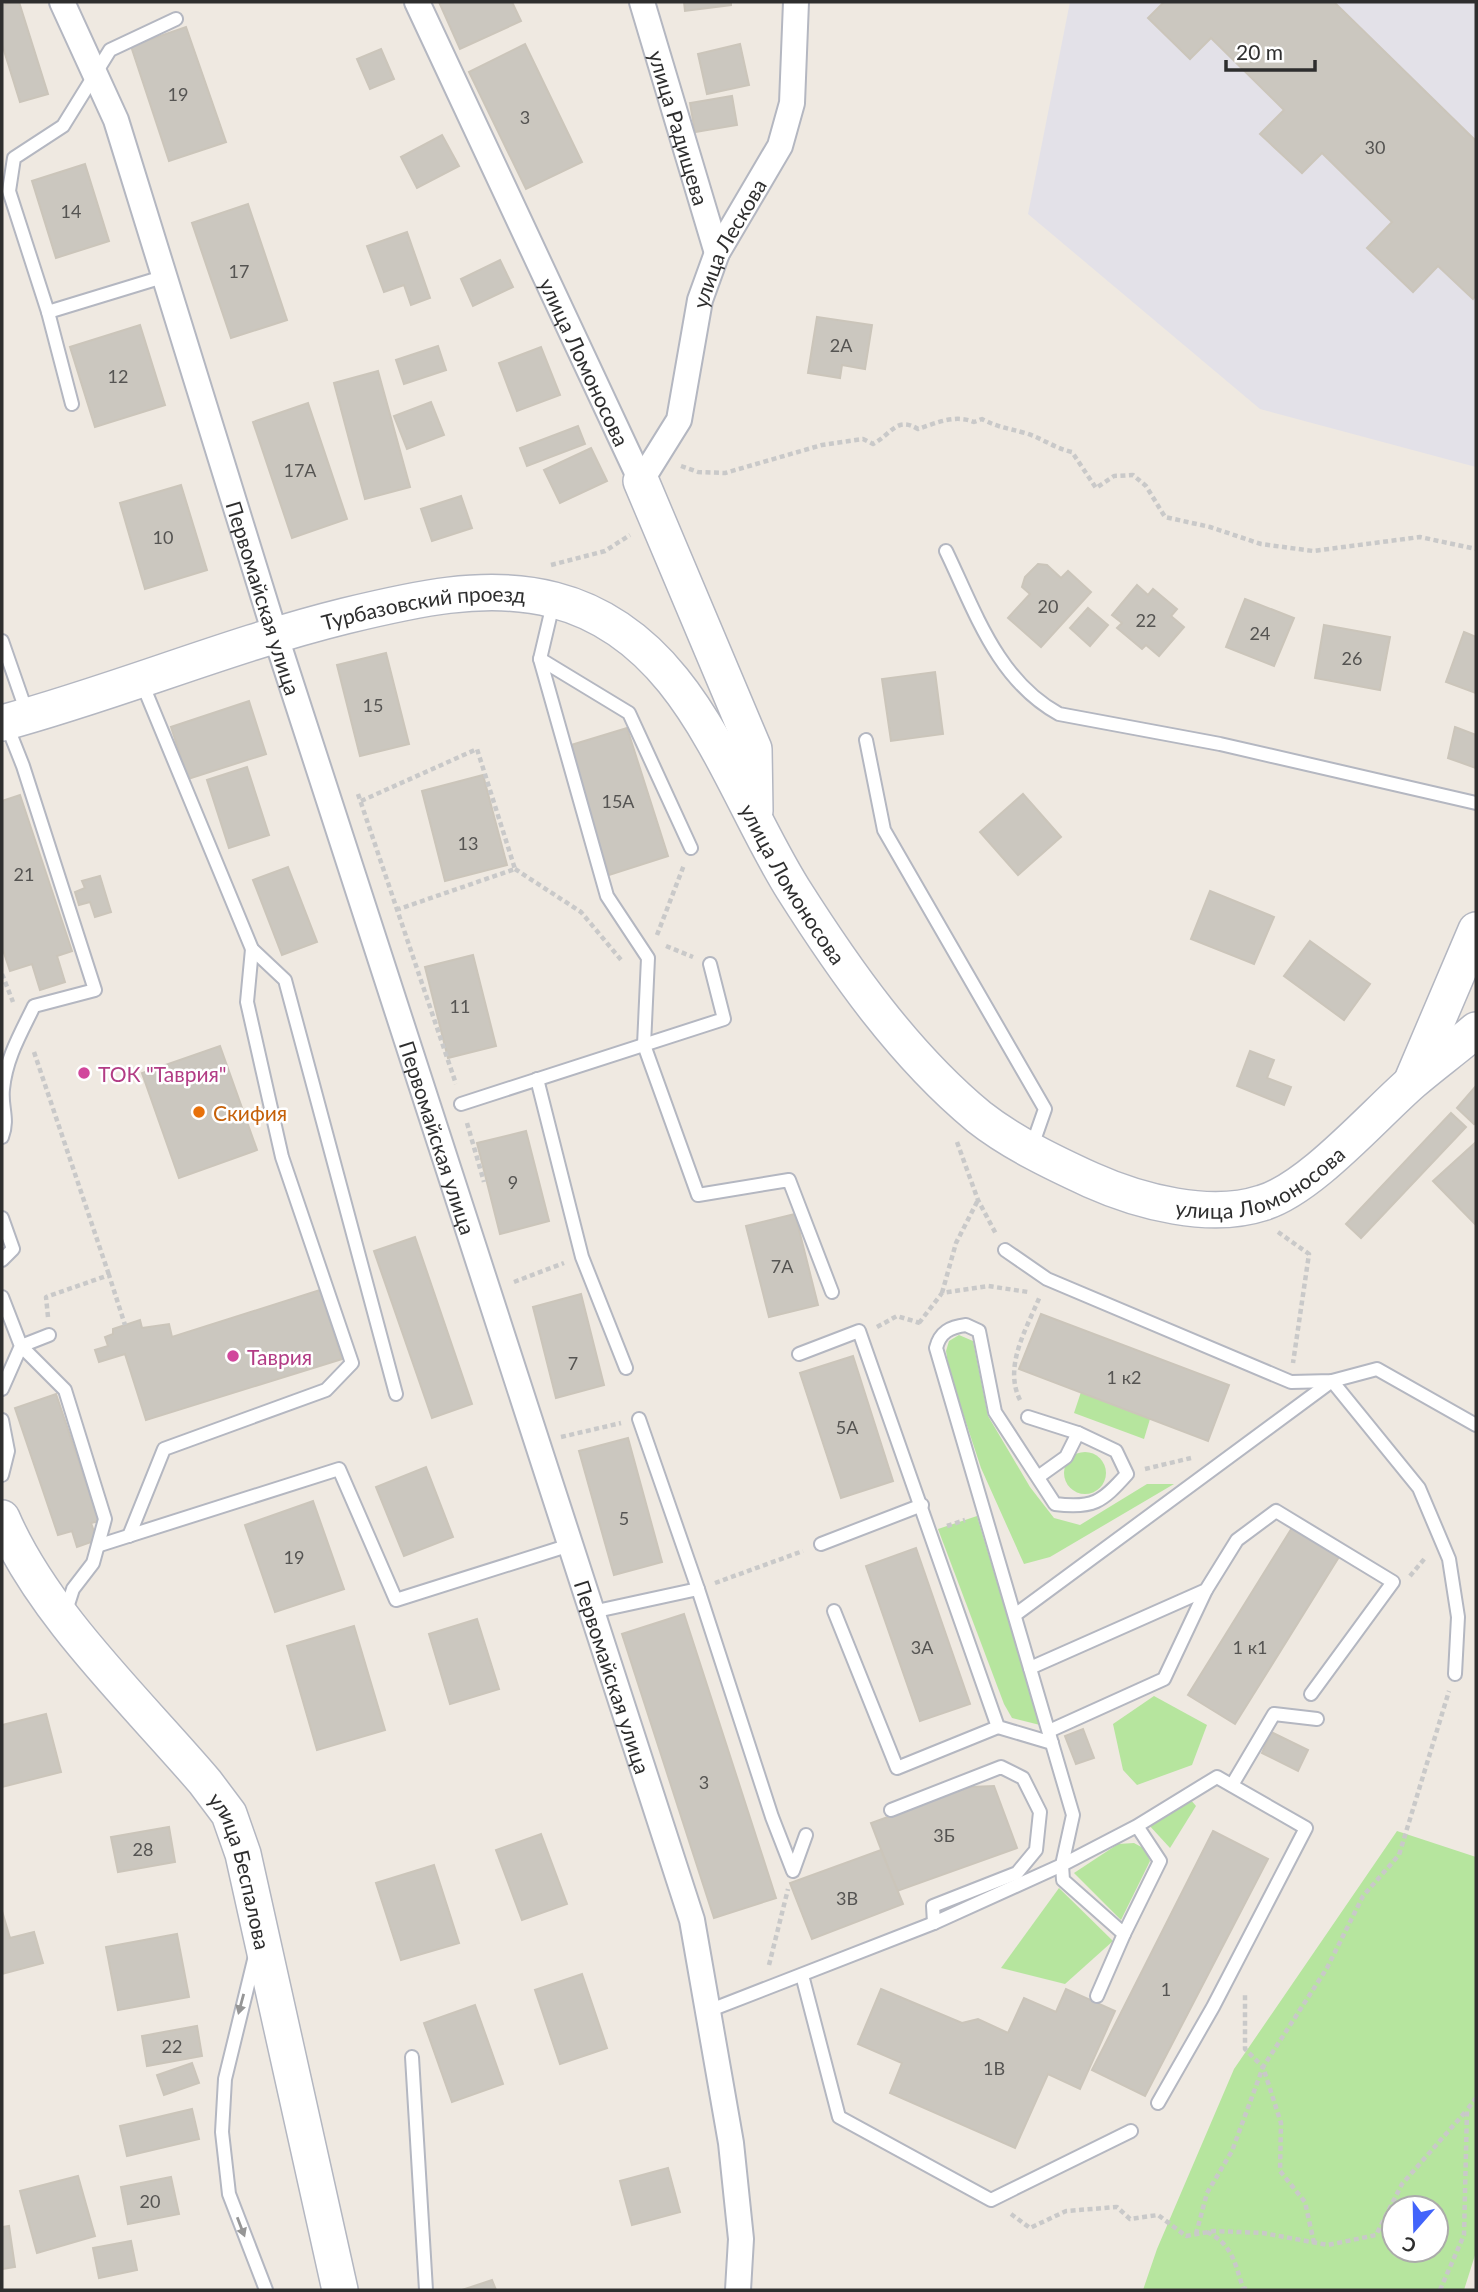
<svg xmlns="http://www.w3.org/2000/svg" width="1478" height="2292" font-family="Lato,sans-serif">
	<style>
		.industrial { fill: #e3e1e8 }
		.green { fill: #b6e59e; fill-rule: evenodd }
		.building { fill: #cbc7bf; stroke: #cbc5ba; stroke-width: 2 }
		.lines { fill: none; stroke-linecap: round; stroke-linejoin: round }
		.lane-casing { stroke: #b4b7c1; stroke-width: 16 }
		.street-casing { stroke: #b4b7c1; stroke-width: 28 }
		.secondary-casing { stroke: #b4b7c1; stroke-width: 38 }
		.path { stroke: #c9c9c9; stroke-width: 4.5; stroke-dasharray: 5 3.5; stroke-linecap: butt }
		.lane { stroke: #fff; stroke-width: 12 }
		.street { stroke: #fff; stroke-width: 24 }
		.secondary { stroke: #fff; stroke-width: 35 }
		.oneway { fill: #969696 }
		.hotel-dot { fill: #d1479c; stroke: #fff; stroke-width: 2.5 }
		.food-dot { fill: #e8710a; stroke: #fff; stroke-width: 2.5 }
		.labels { text-anchor: middle; dominant-baseline: central; stroke-width: 5; stroke-linejoin: round; paint-order: stroke }
		.number-label { font-size: 18px; fill: #555452 }
		.street-label { font-size: 21px; fill: #2e2e2e; stroke: #fff }
		.hotel-label { font-size: 21px; fill: #b23c85; stroke: #fff; text-anchor: start }
		.food-label { font-size: 21px; fill: #c56008; stroke: #fff; text-anchor: start }
	</style>
	<rect width="100%" height="100%" fill="#efe9e1"/>
	<!-- industrial -->
	<polygon class="industrial" points="1070,2 1476,2 1476,467 1260,409 1028,214"/>
	<!-- green -->
	<g class="green">
		<polygon points="959,1335 973,1341 988,1416 1030,1487 1054,1518 1080,1525 1147,1484 1174,1484 1050,1557 1024,1564 981,1468 949,1371 946,1351 949,1341"/>
		<polygon points="1081,1392 1150,1419 1144,1439 1074,1413"/>
		<circle cx="1085" cy="1473" r="21"/>
		<polygon points="977,1516 1040,1725 1012,1718 1004,1704 938,1529"/>
		<polygon points="1154,1696 1207,1725 1192,1765 1137,1785 1123,1770 1113,1724"/>
		<polygon points="1190,1799 1196,1806 1170,1848 1148,1824"/>
		<path d="M1397 1831 1476 1857V2252L1464 2290H1143L1157 2249 1234 2069ZM1394 2208H1436V2250H1394Z"/>
		<polygon points="1134,1843 1145,1849 1150,1861 1121,1920 1074,1873 1118,1844"/>
		<polygon points="1059,1888 1113,1941 1065,1984 1001,1968"/>
	</g>
	<!-- building -->
	<g class="building">
		<polygon points="13,2 19,2 48,94 20,102 2,44 2,5"/>
		<polygon points="439,2 512,2 521,21 460,49"/>
		<polygon points="684,2 731,2 731,5 685,11"/>
		<polygon points="1164,2 1334,2 1476,141 1476,295 1473,299 1438,266 1413,292 1367,248 1392,222 1322,153 1302,173 1260,134 1284,110 1211,38 1190,59 1148,18"/>
		<polygon points="186,27 226,142 169,161 131,46"/>
		<polygon points="525,44 582,162 526,189 469,72"/>
		<polygon points="740,44 749,85 707,94 698,54"/>
		<polygon points="381,49 394,79 370,89 357,59"/>
		<polygon points="732,96 737,125 695,132 690,103"/>
		<polygon points="442,135 459,166 417,188 401,157"/>
		<polygon points="85,164 109,241 56,258 32,181"/>
		<polygon points="248,204 287,320 231,338 192,223"/>
		<polygon points="407,232 430,298 411,305 404,285 384,292 367,246"/>
		<polygon points="500,260 513,287 473,306 461,279"/>
		<polygon points="817,317 872,325 865,369 842,365 840,378 808,373"/>
		<polygon points="140,325 165,405 95,427 70,347"/>
		<polygon points="438,346 446,370 404,384 396,360"/>
		<polygon points="541,347 560,395 517,411 499,363"/>
		<polygon points="378,371 410,487 365,499 334,383"/>
		<polygon points="431,402 444,435 407,449 394,416"/>
		<polygon points="308,403 347,519 292,538 253,422"/>
		<polygon points="578,426 585,444 527,466 520,448"/>
		<polygon points="591,448 607,481 560,503 544,470"/>
		<polygon points="181,485 207,570 145,589 120,503"/>
		<polygon points="461,496 472,528 432,541 421,509"/>
		<polygon points="1038,564 1047,565 1061,578 1068,571 1091,592 1041,647 1008,618 1030,594 1022,587 1025,577"/>
		<polygon points="1137,585 1148,595 1153,589 1177,609 1171,616 1184,627 1159,656 1146,645 1142,649 1117,628 1122,623 1112,615"/>
		<polygon points="1245,599 1294,618 1274,666 1226,647"/>
		<polygon points="1088,608 1108,625 1090,646 1070,628"/>
		<polygon points="1324,625 1390,637 1380,690 1315,678"/>
		<polygon points="1464,632 1476,637 1476,693 1446,682"/>
		<polygon points="386,653 409,744 360,756 337,665"/>
		<polygon points="935,672 943,734 891,741 882,679"/>
		<polygon points="249,701 266,754 188,779 171,727"/>
		<polygon points="1455,727 1476,735 1476,768 1448,758"/>
		<polygon points="627,728 668,856 609,875 568,746"/>
		<polygon points="247,767 269,835 229,848 207,780"/>
		<polygon points="483,775 507,865 445,881 422,791"/>
		<polygon points="1023,794 1061,837 1018,875 980,832"/>
		<polygon points="20,795 72,951 57,956 65,982 40,990 32,964 10,971 2,947 2,801"/>
		<polygon points="288,867 317,942 282,955 253,880"/>
		<polygon points="100,876 111,912 95,917 90,902 79,905 75,892 85,888 82,881"/>
		<polygon points="1210,891 1274,917 1254,964 1191,939"/>
		<polygon points="1310,941 1370,984 1344,1020 1284,976"/>
		<polygon points="473,955 496,1046 448,1058 425,967"/>
		<polygon points="220,1046 257,1150 179,1178 142,1073"/>
		<polygon points="1250,1051 1274,1060 1267,1078 1291,1087 1284,1105 1237,1086"/>
		<polygon points="1476,1086 1476,1122 1474,1124 1457,1108"/>
		<polygon points="1451,1113 1466,1127 1361,1238 1346,1224"/>
		<polygon points="526,1131 549,1221 500,1234 477,1143"/>
		<polygon points="1476,1142 1476,1225 1433,1181"/>
		<polygon points="795,1214 818,1305 769,1317 746,1226"/>
		<polygon points="415,1237 472,1404 432,1418 374,1251"/>
		<polygon points="320,1290 342,1359 146,1420 125,1354 99,1362 95,1350 108,1346 105,1337 113,1334 113,1329 140,1320 142,1328 169,1324 172,1337"/>
		<polygon points="581,1294 604,1385 556,1398 533,1307"/>
		<polygon points="1041,1314 1229,1385 1208,1441 1019,1369"/>
		<polygon points="853,1356 893,1481 841,1498 800,1373"/>
		<polygon points="56,1394 99,1521 91,1523 97,1540 77,1547 72,1531 58,1535 15,1408"/>
		<polygon points="628,1438 662,1562 614,1575 579,1451"/>
		<polygon points="426,1467 453,1537 404,1556 376,1487"/>
		<polygon points="313,1501 344,1589 275,1612 245,1525"/>
		<polygon points="1295,1523 1342,1552 1235,1724 1188,1695"/>
		<polygon points="916,1548 970,1704 920,1721 866,1566"/>
		<polygon points="684,1614 776,1898 714,1918 622,1634"/>
		<polygon points="477,1619 499,1689 450,1704 429,1634"/>
		<polygon points="354,1626 385,1730 317,1750 287,1646"/>
		<polygon points="46,1714 61,1772 2,1787 2,1725"/>
		<polygon points="1083,1729 1094,1758 1076,1764 1065,1736"/>
		<polygon points="1271,1732 1308,1750 1298,1771 1262,1753"/>
		<polygon points="994,1786 1017,1848 897,1891 871,1823 970,1787"/>
		<polygon points="169,1827 175,1862 118,1872 111,1837"/>
		<polygon points="1213,1831 1268,1859 1145,2096 1092,2070"/>
		<polygon points="541,1834 567,1904 522,1920 496,1850"/>
		<polygon points="881,1850 903,1904 812,1939 790,1883"/>
		<polygon points="434,1865 459,1943 401,1960 376,1883"/>
		<polygon points="2,1911 10,1938 34,1932 43,1963 2,1974"/>
		<polygon points="177,1934 189,1997 118,2010 106,1947"/>
		<polygon points="582,1974 607,2048 560,2064 535,1990"/>
		<polygon points="881,1989 962,2023 978,2019 1008,2033 1024,1998 1056,2012 1066,1989 1115,2011 1080,2089 1048,2074 1015,2148 890,2093 902,2063 858,2044"/>
		<polygon points="475,2005 503,2084 452,2102 424,2023"/>
		<polygon points="197,2026 202,2056 147,2066 142,2036"/>
		<polygon points="192,2063 199,2083 164,2095 157,2075"/>
		<polygon points="192,2109 199,2139 127,2156 120,2126"/>
		<polygon points="668,2168 680,2212 632,2225 620,2181"/>
		<polygon points="78,2176 95,2236 37,2253 20,2191"/>
		<polygon points="171,2177 179,2214 128,2224 121,2187"/>
		<polygon points="9,2226 15,2267 2,2269 2,2227"/>
		<polygon points="131,2241 137,2270 99,2278 93,2248"/>
		<polygon points="492,2280 496,2290 462,2290"/>
	</g>
	<g class="lines">
		<!-- lane casing -->
		<g class="lane-casing">
			<g id="lane">
				<polyline points="48,312 166,276"/>
				<polyline points="72,404 48,312 9,191 14,158 63,126 110,50 176,19"/>
				<path d="M946 551C975 611 997 680 1059 714L1220 744 1476 803"/>
				<polyline points="553,604 540,659 607,896 648,958 644,1045 698,1195 789,1180 832,1292"/>
				<polyline points="2,641 27,713"/>
				<polyline points="540,659 629,713 691,848"/>
				<polyline points="142,683 252,949 285,980 396,1394"/>
				<polyline points="866,740 884,830 1045,1109 1031,1149"/>
				<polyline points="537,1079 582,1257 626,1368"/>
				<polyline points="461,1104 724,1019 710,964"/>
				<path d="M2 1137C9 1119 1 1107 3 1089 6 1058 21 1033 34 1006L95 990 23 766 6 723"/>
				<polyline points="2,1218 13,1249 2,1260"/>
				<polyline points="1005,1250 1047,1279 1291,1382 1332,1381 1377,1369 1476,1425"/>
				<polyline points="2,1297 21,1346 2,1389"/>
				<polyline points="49,1335 21,1346 65,1390 105,1519 93,1563 73,1589 65,1614"/>
				<polyline points="799,1354 859,1331 998,1727 1052,1743"/>
				<polyline points="1028,1417 1078,1433"/>
				<polyline points="639,1419 698,1589"/>
				<polyline points="2,1420 8,1451 2,1475"/>
				<polyline points="129,1536 164,1449 326,1390 352,1363 282,1157 247,1002 252,949"/>
				<polyline points="821,1544 922,1505"/>
				<polyline points="100,1545 339,1469 396,1600 570,1545"/>
				<polyline points="834,1611 897,1768 998,1727"/>
				<polyline points="592,1612 698,1589 772,1817 793,1871 806,1835"/>
				<polyline points="1015,1615 1332,1381 1419,1488 1449,1559 1458,1617 1455,1674"/>
				<polyline points="1030,1668 1206,1590 1237,1540 1276,1511 1393,1582 1311,1694"/>
				<polyline points="1049,1731 1164,1679 1206,1590"/>
				<polyline points="1232,1785 1274,1714 1317,1719"/>
				<polyline points="891,1810 1001,1767 1023,1778 1040,1812 1036,1850 1017,1873 933,1906 934,1923"/>
				<polyline points="1137,1826 1160,1861 1124,1934 1063,1880 1062,1865 1137,1826 1217,1777 1306,1828 1213,2007 1158,2103"/>
				<polyline points="255,1956 225,2079 222,2132 229,2194 266,2290"/>
				<polyline points="802,1975 839,2117 991,2200 1131,2131"/>
				<polyline points="1097,1996 1124,1934"/>
				<path d="M708 2011 934 1923 1062 1865 1073 1815 936 1348C940 1332 950 1327 966 1325L979 1331 995 1412 1055 1504C1093 1509 1102 1502 1127 1474L1116 1451 1078 1433 1066 1457 1038 1477"/>
				<polyline points="412,2057 426,2290"/>
			</g>
		</g>
		<!-- street casing -->
		<g class="street-casing">
			<g id="street">
				<path id="s1" d="M62 2 116 120 275 634 692 1920 731 2143 741 2239 738 2290"/>
				<path id="s2" d="M417 2 641 481"/>
				<path id="s3" d="M642 2 717 253"/>
				<path id="s4" d="M641 481 679 420 700 300 717 253 780 146 792 103 796 2"/>
			</g>
		</g>
		<!-- secondary casing -->
		<g class="secondary-casing">
			<g id="secondary">
				<polyline points="641,481 754,749 755,811"/>
				<path id="s5" d="M2 723C117 692 228 645 345 616 411 600 486 582 554 600 690 635 728 785 793 889 845 971 904 1055 979 1117 1012 1143 1054 1163 1091 1180 1140 1202 1210 1220 1262 1203 1310 1189 1373 1116 1412 1082 1433 1064 1455 1048 1476 1030"/>
				<polyline points="1413,1078 1476,930"/>
				<path id="s6" d="M2 1518C43 1614 137 1702 205 1782L229 1814 243 1854 340 2290"/>
			</g>
		</g>
		<!-- path -->
		<g class="path">
			<path d="M681 466 698 472 725 473 822 445 863 439 873 444C892 434 896 416 918 429 936 423 955 414 974 422L982 419C999 428 1008 428 1025 433 1042 438 1054 448 1072 452L1096 488 1114 476 1133 475 1146 486 1165 517 1210 527 1261 544 1313 551 1420 537 1476 549"/>
			<polyline points="551,565 605,551 630,535"/>
			<polyline points="358,794 456,1084"/>
			<polyline points="361,801 477,749 515,869 399,909"/>
			<polyline points="515,869 581,912 622,961"/>
			<polyline points="657,935 684,865"/>
			<polyline points="666,946 693,957"/>
			<polyline points="2,974 13,1002"/>
			<polyline points="34,1052 109,1275"/>
			<polyline points="467,1123 484,1182"/>
			<polyline points="957,1142 978,1200 996,1234"/>
			<polyline points="1278,1232 1309,1254 1293,1363"/>
			<polyline points="514,1282 564,1263"/>
			<polyline points="942,1293 956,1243 978,1200"/>
			<polyline points="48,1317 46,1297 109,1275 125,1325"/>
			<polyline points="919,1323 942,1293 988,1286 1028,1292"/>
			<polyline points="877,1327 897,1316 920,1323"/>
			<path d="M1020 1400C1003 1366 1027 1328 1040 1296"/>
			<polyline points="561,1437 621,1423"/>
			<polyline points="1145,1469 1191,1458"/>
			<polyline points="947,1526 965,1520"/>
			<polyline points="1410,1576 1426,1557"/>
			<polyline points="715,1583 803,1551"/>
			<polyline points="769,1965 788,1889"/>
			<polyline points="1011,2214 1030,2228 1066,2211 1117,2207 1130,2219 1158,2215 1186,2236 1214,2231 1263,2233 1328,2245 1376,2235 1402,2184 1467,2110"/>
			<path d="M1207 2232C1232 2244 1235 2263 1243 2288L1250 2290"/>
			<polyline points="1196,2234 1207,2193 1232,2151 1263,2067 1245,2049 1245,1993"/>
			<polyline points="1314,2243 1305,2202 1280,2171 1281,2123 1263,2067 1327,1968 1363,1896 1399,1855 1449,1691"/>
			<polyline points="1440,2290 1464,2235 1467,2110 1476,2098"/>
		</g>
		<!-- lane -->
		<use href="#lane" class="lane"/>
		<!-- street -->
		<use href="#street" class="street"/>
		<!-- secondary -->
		<use href="#secondary" class="secondary"/>
	</g>
	<!-- one-way arrows -->
	<defs><path id="oneway-solid" d="M-6-.8H1V-3.2L6.5 0L1 3.2V.8H-6Z" transform="scale(1.75)"/></defs>
	<g class="oneway">
		<use href="#oneway-solid" transform="translate(241 2004) rotate(105)"/>
		<use href="#oneway-solid" transform="translate(241 2227) rotate(69)"/>
	</g>
	<!-- markers -->
	<g class="hotel-dot">
		<circle cx="84" cy="1073" r="7"/>
		<circle cx="233" cy="1356" r="7"/>
	</g>
	<circle class="food-dot" cx="199" cy="1112" r="7"/>
	<g class="labels">
		<!-- number labels -->
		<g class="number-label">
			<text x="178" y="94">19</text>
			<text x="525" y="117">3</text>
			<text x="1375" y="147">30</text>
			<text x="71" y="211">14</text>
			<text x="239" y="271">17</text>
			<text x="841" y="345">2А</text>
			<text x="118" y="376">12</text>
			<text x="300" y="470">17А</text>
			<text x="163" y="537">10</text>
			<text x="1048" y="606">20</text>
			<text x="1146" y="620">22</text>
			<text x="1260" y="633">24</text>
			<text x="1352" y="658">26</text>
			<text x="373" y="705">15</text>
			<text x="618" y="801">15А</text>
			<text x="468" y="843">13</text>
			<text x="24" y="874">21</text>
			<text x="460" y="1006">11</text>
			<text x="513" y="1182">9</text>
			<text x="782" y="1266">7А</text>
			<text x="573" y="1363">7</text>
			<text x="1124" y="1377">1 к2</text>
			<text x="847" y="1427">5А</text>
			<text x="624" y="1518">5</text>
			<text x="294" y="1557">19</text>
			<text x="922" y="1647">3А</text>
			<text x="1250" y="1647">1 к1</text>
			<text x="704" y="1782">3</text>
			<text x="944" y="1835">3Б</text>
			<text x="143" y="1849">28</text>
			<text x="847" y="1898">3В</text>
			<text x="1166" y="1989">1</text>
			<text x="172" y="2046">22</text>
			<text x="994" y="2068">1В</text>
			<text x="150" y="2201">20</text>
		</g>
		<!-- street labels -->
		<g class="street-label">
			<text stroke="none"><textPath href="#s3" startOffset="131">улица Радищева</textPath></text>
			<text stroke="none"><textPath href="#s4" startOffset="257">улица Лескова</textPath></text>
			<text stroke="none"><textPath href="#s2" startOffset="397">улица Ломоносова</textPath></text>
			<text stroke="none"><textPath href="#s1" startOffset="630">Первомайская улица</textPath></text>
			<text stroke="none"><textPath href="#s5" startOffset="439">Турбазовский проезд</textPath></text>
			<text stroke="none"><textPath href="#s5" startOffset="954">улица Ломоносова</textPath></text>
			<text stroke="none"><textPath href="#s1" startOffset="1197">Первомайская улица</textPath></text>
			<text stroke="none"><textPath href="#s5" startOffset="1563">улица Ломоносова</textPath></text>
			<text stroke="none"><textPath href="#s1" startOffset="1764">Первомайская улица</textPath></text>
			<text stroke="none"><textPath href="#s6" startOffset="432">улица Беспалова</textPath></text>
		</g>
		<!-- hotel labels -->
		<g class="hotel-label">
			<text x="98" y="1073">ТОК "Таврия"</text>
			<text x="247" y="1356">Таврия</text>
		</g>
		<!-- food labels -->
		<g class="food-label">
			<text x="213" y="1112">Скифия</text>
		</g>
	</g>
	<!-- border -->
	<rect width="1478" height="2292" fill="none" stroke="#2e2e2e" stroke-width="7"/>
	<!-- north arrow -->
	<g transform="translate(1415 2229) rotate(200)"><circle r="33" fill="#ffffff" stroke="#ababab" stroke-width="2"/>
	<path d="M0-5L12 26L0 18L-12 26Z" fill="#4264fb"/>
	<text y="-10" font-size="19" font-weight="bold" text-anchor="middle" fill="#2e2e2e">С</text>
	</g>
	<!-- scale -->
	<path d="M1226 60v10h89v-10" fill="none" stroke="#2e2e2e" stroke-width="3.5"/>
	<text x="1236" y="60" font-size="21" fill="#2e2e2e" stroke="#ffffff" stroke-width="5" paint-order="stroke">20 m</text>
</svg>
